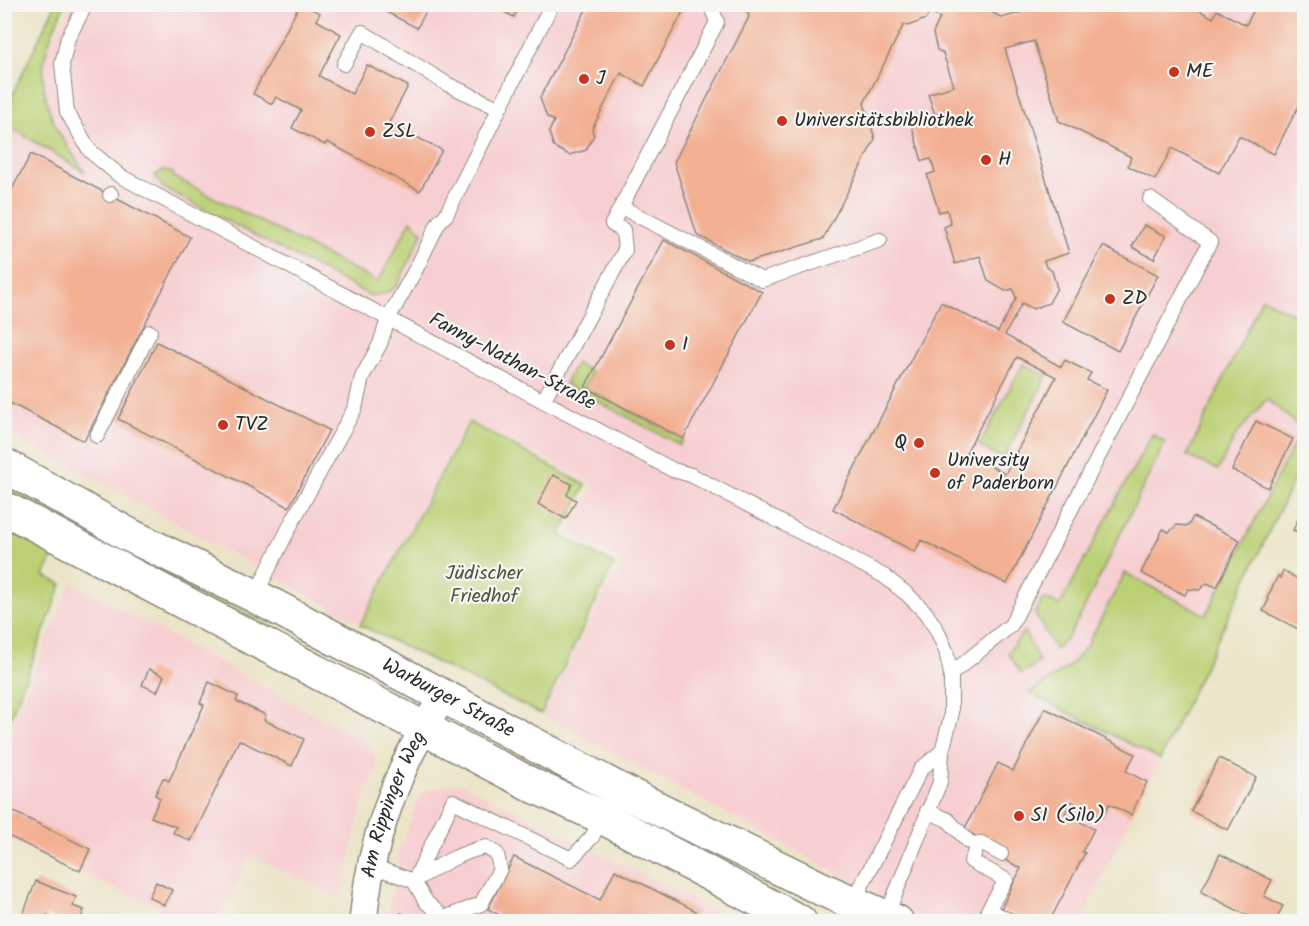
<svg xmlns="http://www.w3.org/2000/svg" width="1309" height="926" font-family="Kalam,sans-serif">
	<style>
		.built { fill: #f7cfd2 }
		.green { fill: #bbd074; stroke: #737e50; stroke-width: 1.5 }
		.building { fill: #f3af91; fill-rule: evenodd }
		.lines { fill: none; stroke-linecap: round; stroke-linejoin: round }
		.lane-casing { stroke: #8c887a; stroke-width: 16 }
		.street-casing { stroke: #8c887a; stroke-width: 30 }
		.secondary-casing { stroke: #8c887a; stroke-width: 36 }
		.lane { stroke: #fff; stroke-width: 14 }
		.street { stroke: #fff; stroke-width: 27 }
		.secondary { stroke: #fff; stroke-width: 33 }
		.poi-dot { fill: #c8321e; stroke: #f6f6f2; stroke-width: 2 }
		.labels { text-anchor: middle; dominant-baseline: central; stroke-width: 4.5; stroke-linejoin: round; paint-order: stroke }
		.poi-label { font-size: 20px; fill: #2b2b2b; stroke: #f6f6f2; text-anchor: start }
		.street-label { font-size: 20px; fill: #2b2b2b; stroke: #f6f6f2 }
		.park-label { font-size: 20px; fill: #4f543d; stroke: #f6f6f2 }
	</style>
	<rect width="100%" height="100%" fill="#f6f6f2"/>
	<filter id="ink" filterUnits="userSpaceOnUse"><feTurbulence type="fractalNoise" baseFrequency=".0167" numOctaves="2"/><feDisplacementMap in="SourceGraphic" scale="12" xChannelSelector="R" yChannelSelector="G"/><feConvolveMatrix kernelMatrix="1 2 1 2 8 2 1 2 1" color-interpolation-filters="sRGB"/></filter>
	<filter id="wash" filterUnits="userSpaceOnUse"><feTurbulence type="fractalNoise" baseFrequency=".008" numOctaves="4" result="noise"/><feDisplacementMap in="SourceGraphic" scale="24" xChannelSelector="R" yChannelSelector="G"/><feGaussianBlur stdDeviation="1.35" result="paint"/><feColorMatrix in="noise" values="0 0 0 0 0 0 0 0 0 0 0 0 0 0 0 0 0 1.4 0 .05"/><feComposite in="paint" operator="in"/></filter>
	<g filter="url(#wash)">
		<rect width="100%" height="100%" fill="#ece4c8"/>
		<!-- built -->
		<g class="built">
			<polygon points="72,5 1304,5 1304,461 1081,921 927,921 542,715 621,561 569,533 594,485 468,419 360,623 5,431 5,128"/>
			<polygon points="71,582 367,742 375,756 376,768 358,819 341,899 250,855 218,921 186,921 5,838 5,742"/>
			<polygon points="458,782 734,921 387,922 399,852 421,792"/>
		</g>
		<!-- green -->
		<g class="green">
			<path d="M55 5H65C44 46 35 75 53 120 59 138 75 156 85 172L7 125 5 110Z"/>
			<polygon points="163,170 173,173 174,177 378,282 411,220 423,232 397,286 386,293 371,296 162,187 155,175"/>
			<polygon points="1262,298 1304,320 1304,459 1160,759 1029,693 1067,668 1086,647 1125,573 1206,615 1302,429 1267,399 1236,435 1218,470 1187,456"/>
			<polygon points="576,363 592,372 584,388 683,439 680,445 565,384"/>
			<polygon points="1023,364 1047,376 1003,459 979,446"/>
			<polygon points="469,422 586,485 560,535 614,564 541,714 360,625"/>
			<polygon points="1152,434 1165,442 1082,613 1068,637 1055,649 1035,614 1043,598 1060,605"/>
			<polygon points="4,486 366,676 363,682 5,494"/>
			<polygon points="5,530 55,552 44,576 62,584 5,732"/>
			<polygon points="1024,631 1039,662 1021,674 1008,653"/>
		</g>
		<g id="blocks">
			<!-- building -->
			<g class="building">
				<polygon points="300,4 320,13 316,20 341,34 319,76 352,94 367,65 408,86 389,123 442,150 420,191 327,142 325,145 292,128 301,110 276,97 272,104 253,94"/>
				<polygon points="371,4 430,4 417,28"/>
				<polygon points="488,4 520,4 514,17"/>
				<polygon points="589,4 687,4 644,86 621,73 592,129 594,135 586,150 569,155 554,147 549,132 554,121 547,117 540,98"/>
				<path d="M745 4H977L1002 18 1026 11 1027 7 1024 4H1188L1213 18 1217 10 1246 25 1257 4H1284L1304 15V95L1274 154 1239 136 1219 173 1172 148 1155 180 1128 166 1131 157 1059 121 1034 41 1005 49 1069 253 1044 261 1046 267 1052 271 1057 288 1049 303 1033 309 1022 303 1005 335 1061 367 1065 360 1091 373 1087 380 1107 390 1007 584 921 540 915 552 833 509 941 302 998 332 1016 298 1013 289 1005 291 988 281 980 256 955 264 944 227 951 224 947 210 939 212 927 175 935 172 931 159 922 161 911 123 935 115 928 94 954 86 943 53 937 50 933 33 940 18 930 12 926 19 908 26 904 24 864 103 875 139 823 239 749 262 697 235 674 162 749 17ZM1017 357 1056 377 1005 474 966 453Z"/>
				<polygon points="31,154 190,237 84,441 4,400 4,204"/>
				<polygon points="1144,225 1166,236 1154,259 1132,247"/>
				<polygon points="664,240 762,292 683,439 585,387"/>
				<polygon points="1103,246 1158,275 1118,351 1063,322"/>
				<polygon points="157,342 329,430 289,507 118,419"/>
				<polygon points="1256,421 1293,439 1268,488 1232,470"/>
				<polygon points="553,475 572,484 567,495 576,500 566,519 538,504"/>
				<polygon points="1193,517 1240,540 1217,587 1207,583 1199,590 1188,589 1185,595 1141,573 1163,529 1169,532 1177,525 1188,526"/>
				<polygon points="1297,521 1304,525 1304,535 1293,530"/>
				<polygon points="1283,571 1304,582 1304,632 1263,611 1269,599 1267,598 1278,576 1280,578"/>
				<polygon points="149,669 164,676 157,692 142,685"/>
				<polygon points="209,682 238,696 236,701 266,715 264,720 304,739 292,766 239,740 191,841 173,833 176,827 151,817 160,798 155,795 163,778 169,781 204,705 200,703"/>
				<polygon points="1045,708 1135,754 1126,771 1147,782 1131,815 1109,804 1102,817 1071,801 1065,814 1094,829 1082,852 1085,853 1049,922 1026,922 1001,909 1021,868 999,857 1002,850 964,830 998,763 1013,771"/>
				<polygon points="1219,758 1256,777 1228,830 1191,811"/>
				<polygon points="12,811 90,849 80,871 4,834 4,828"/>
				<polygon points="1220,854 1272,880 1264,896 1283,906 1275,922 1260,922 1201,892"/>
				<polygon points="514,857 600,900 615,870 696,911 691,922 496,922 499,915 488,909"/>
				<polygon points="36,881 76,897 73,906 84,910 80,922 62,922 47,915 44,922 20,922"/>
				<polygon points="156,882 172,890 164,905 149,897"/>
				<polygon points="401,913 418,922 396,922"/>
			</g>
		</g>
	</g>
	<g filter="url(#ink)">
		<use href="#blocks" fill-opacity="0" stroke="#8c887a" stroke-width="1.5"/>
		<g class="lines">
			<!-- lane casing -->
			<g class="lane-casing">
				<g id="lane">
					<polyline points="86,4 68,38 62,64 67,112 90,151 120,176 673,470 691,475 884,576 908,595 925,612 937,630 946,651 951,674 951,717 942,751 940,782 886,917"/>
					<polyline points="344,64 362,32 447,84 498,108"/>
					<polyline points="110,195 111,194"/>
					<polyline points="621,207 762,280 880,240"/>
					<polyline points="543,401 625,250 623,230 612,224 717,22 710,4"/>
					<polyline points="97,436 150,332"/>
					<polyline points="255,596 291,524 355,408 362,377 380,344 388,319 417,267 439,222 446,215 552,4"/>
					<polyline points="951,674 1011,625 1210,242 1150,199"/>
					<polyline points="927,811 948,820 968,841 977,847 971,861 1006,880 988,910 1013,922"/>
					<polyline points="977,847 981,843 1001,854"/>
					<path d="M370 868 383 870 414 881C437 867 458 853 486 847L497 854 500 869 481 904 444 918"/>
					<polyline points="449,922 426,902 414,881 453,801 571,859 592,837 602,817"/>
					<polyline points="843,922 921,769 942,751"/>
				</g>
			</g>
			<!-- street casing -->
			<g class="street-casing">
				<g id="street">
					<path id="s1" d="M363 922C368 865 384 808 409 756 419 736 432 716 443 695"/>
				</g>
			</g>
			<!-- secondary casing -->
			<g class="secondary-casing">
				<g id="secondary">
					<path id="s2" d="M4 465 129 535 255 596 616 788 824 890 897 922"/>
					<polyline points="4,508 534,786 602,817 800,922"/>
				</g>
			</g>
			<!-- lane -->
			<use href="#lane" class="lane"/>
			<!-- street -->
			<use href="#street" class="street"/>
			<!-- secondary -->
			<use href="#secondary" class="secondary"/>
		</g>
	</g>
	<!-- markers -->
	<g class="poi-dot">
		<circle cx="1174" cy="72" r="6"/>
		<circle cx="584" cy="79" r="6"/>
		<circle cx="782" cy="121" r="6"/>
		<circle cx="370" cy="132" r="6"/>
		<circle cx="986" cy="160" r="6"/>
		<circle cx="1110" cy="299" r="6"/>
		<circle cx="670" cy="345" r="6"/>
		<circle cx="223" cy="425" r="6"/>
		<circle cx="919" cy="443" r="6"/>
		<circle cx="935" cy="473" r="6"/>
		<circle cx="1019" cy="816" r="6"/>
	</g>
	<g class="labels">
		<!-- poi labels -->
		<g class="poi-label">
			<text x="1186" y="72">ME</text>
			<text x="596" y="79">J</text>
			<text x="794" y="121">Universitätsbibliothek</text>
			<text x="382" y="132">ZSL</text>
			<text x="998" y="160">H</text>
			<text x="1122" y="299">ZD</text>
			<text x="682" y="345">I</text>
			<text x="235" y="425">TVZ</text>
			<text x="907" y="443" text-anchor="end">Q</text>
			<text x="947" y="461">University<tspan x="947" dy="23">of Paderborn</tspan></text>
			<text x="1031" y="816">SI (Silo)</text>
		</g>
		<!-- street labels -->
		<g class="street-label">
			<text transform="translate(512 362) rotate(28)">Fanny-Nathan-Straße</text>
			<text stroke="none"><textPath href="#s2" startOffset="502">Warburger Straße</textPath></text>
			<text stroke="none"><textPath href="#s1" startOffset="122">Am Rippinger Weg</textPath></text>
		</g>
		<!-- park labels -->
		<g class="park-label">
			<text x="484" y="574">Jüdischer<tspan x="484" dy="23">Friedhof</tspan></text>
		</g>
	</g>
	<!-- margin -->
	<rect width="1309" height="926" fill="none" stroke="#f6f6f2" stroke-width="24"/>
</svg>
